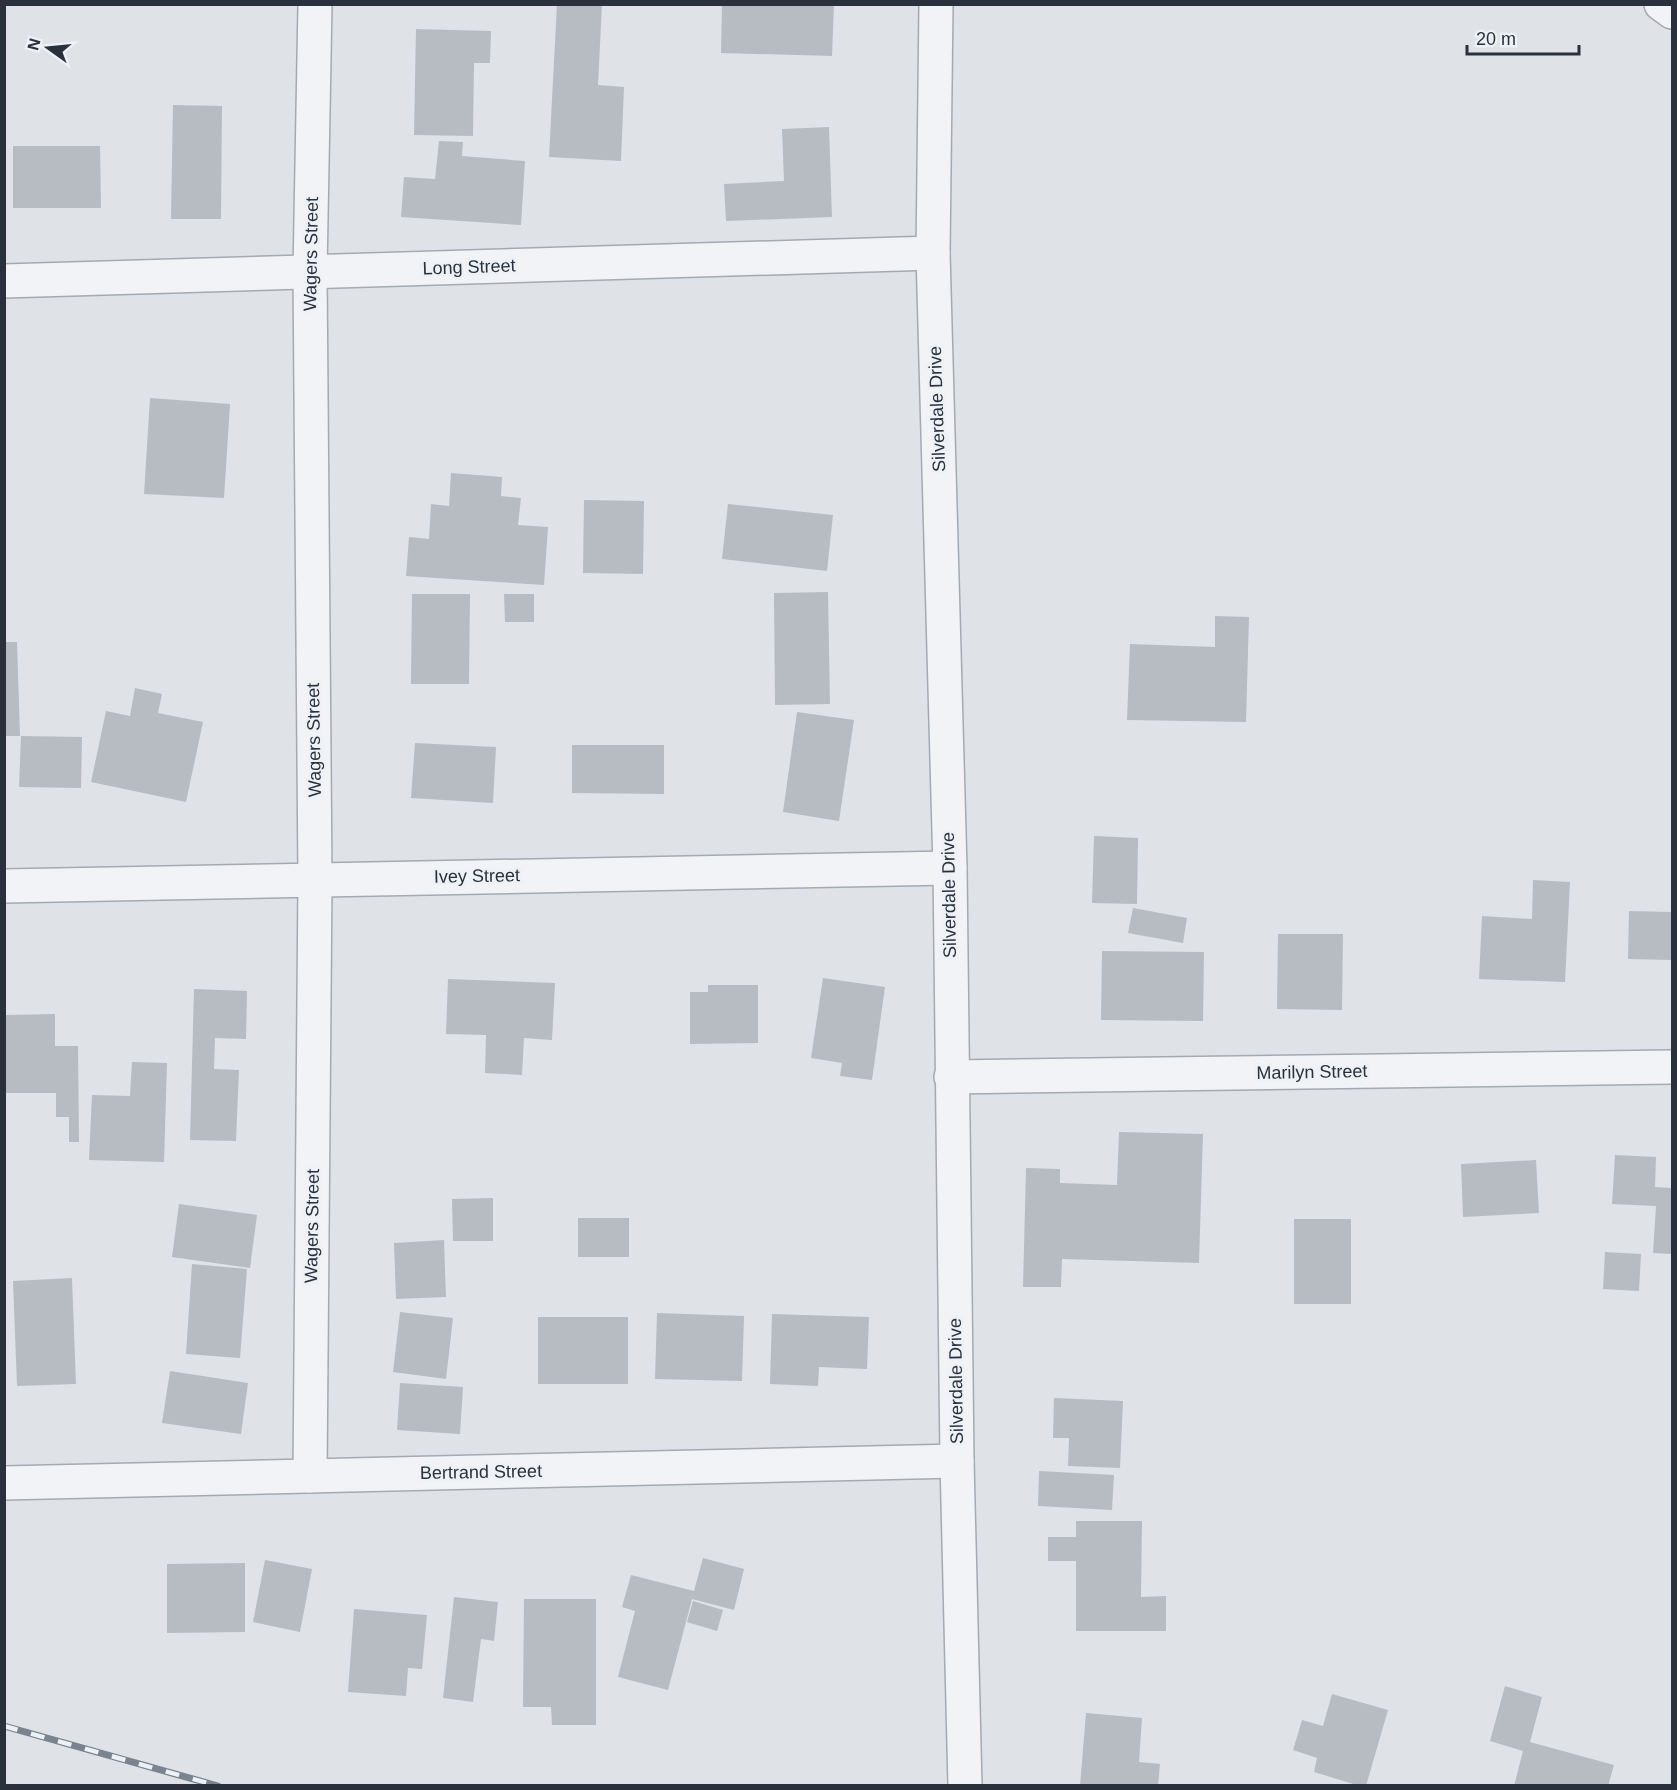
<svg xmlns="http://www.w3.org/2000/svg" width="1677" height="1790" font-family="Helvetica,sans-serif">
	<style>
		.building { fill: #b7bcc3 }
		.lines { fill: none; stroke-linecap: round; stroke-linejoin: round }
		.minor-casing { stroke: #a5aab0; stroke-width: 36 }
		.minor { stroke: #f1f3f6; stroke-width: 33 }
		.rail-casing { stroke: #7a838f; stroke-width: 7 }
		.rail { stroke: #eef1f5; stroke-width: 4.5; stroke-dasharray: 14; stroke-linecap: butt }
		.labels { text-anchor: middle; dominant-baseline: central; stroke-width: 6; stroke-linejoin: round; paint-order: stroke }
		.street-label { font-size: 18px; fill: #2a313c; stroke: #eef1f5 }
	</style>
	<rect width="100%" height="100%" fill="#dfe3e7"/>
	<!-- building -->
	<g class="building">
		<polygon points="557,4 602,4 598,85 624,87 621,161 549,157"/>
		<polygon points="722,4 834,4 832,56 721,53"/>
		<polygon points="416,29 491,31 490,63 474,63 473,136 414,135"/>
		<polygon points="173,105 222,106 221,219 171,219"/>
		<polygon points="829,127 832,217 726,221 724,184 784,181 782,129"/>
		<polygon points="439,141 463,142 462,156 525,161 521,225 401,217 404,177 435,179"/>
		<polygon points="13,146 100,146 101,208 13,208"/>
		<polygon points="150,398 230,404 224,498 144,494"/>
		<polygon points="451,473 502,477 501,496 521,498 518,525 548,527 544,585 406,576 409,537 429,539 431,504 449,506"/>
		<polygon points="584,500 644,501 643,574 583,573"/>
		<polygon points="728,504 833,515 827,571 722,559"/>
		<polygon points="828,592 830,704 775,705 774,593"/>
		<polygon points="412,594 470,594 469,684 411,684"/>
		<polygon points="504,594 534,594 534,622 505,622"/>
		<polygon points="1215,616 1249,617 1246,722 1127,720 1130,644 1215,647"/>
		<polygon points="4,642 17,642 20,736 4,736"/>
		<polygon points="135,688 162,694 158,713 203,722 186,802 91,782 106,711 130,716"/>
		<polygon points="797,712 854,720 839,821 783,812"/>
		<polygon points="21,736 82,737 81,788 19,787"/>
		<polygon points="415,743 496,747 493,803 411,798"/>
		<polygon points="572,745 664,745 664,794 572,793"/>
		<polygon points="1094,836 1138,838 1137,904 1092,903"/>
		<polygon points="1533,880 1570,882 1565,982 1479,979 1482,916 1532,919"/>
		<polygon points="1133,908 1187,918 1183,943 1128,933"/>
		<polygon points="1629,911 1672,912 1672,960 1628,959"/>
		<polygon points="1278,934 1343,934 1342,1010 1277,1009"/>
		<polygon points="1102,951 1204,952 1203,1021 1101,1020"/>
		<polygon points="823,978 885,987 872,1080 840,1076 842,1063 811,1058"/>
		<polygon points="448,979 555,983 552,1040 524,1038 522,1075 485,1073 486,1035 446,1034"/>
		<polygon points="708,985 758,985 758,1043 690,1044 690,992 708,992"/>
		<polygon points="194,989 247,991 246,1039 215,1038 214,1069 239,1070 236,1141 190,1140"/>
		<polygon points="55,1014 55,1046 78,1046 79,1142 69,1142 69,1117 56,1117 56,1093 6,1093 6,1015"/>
		<polygon points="132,1062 167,1063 164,1162 89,1160 92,1095 130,1096"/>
		<polygon points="1119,1132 1203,1134 1199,1263 1062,1259 1061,1287 1023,1287 1026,1168 1060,1169 1060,1183 1117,1185"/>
		<polygon points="1615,1155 1656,1157 1655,1187 1672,1188 1672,1254 1653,1253 1656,1206 1612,1204"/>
		<polygon points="1536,1160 1539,1213 1463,1217 1461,1164"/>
		<polygon points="493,1198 493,1241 453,1241 452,1199"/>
		<polygon points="179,1204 257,1215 250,1268 172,1257"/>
		<rect x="578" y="1218" width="51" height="39"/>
		<rect x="1294" y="1219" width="57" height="85"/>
		<polygon points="444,1240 446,1297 396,1299 394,1243"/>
		<polygon points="1605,1252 1641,1254 1639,1291 1603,1289"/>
		<polygon points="192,1264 247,1269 240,1358 186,1354"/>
		<polygon points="72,1278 76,1384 17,1386 13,1281"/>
		<polygon points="400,1312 453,1318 446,1379 393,1372"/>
		<polygon points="657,1313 744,1316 742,1381 655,1379"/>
		<polygon points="772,1314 869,1317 867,1369 819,1367 818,1386 770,1384"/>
		<rect x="538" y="1317" width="90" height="67"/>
		<polygon points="170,1371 248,1383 241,1434 162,1423"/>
		<polygon points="400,1383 463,1387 460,1434 397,1430"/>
		<polygon points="1054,1398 1123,1401 1120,1468 1068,1466 1069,1438 1053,1438"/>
		<polygon points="1039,1471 1114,1475 1112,1510 1038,1506"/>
		<polygon points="1076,1521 1142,1521 1141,1597 1166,1596 1166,1631 1076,1631 1076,1561 1048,1561 1048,1537 1076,1537"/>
		<polygon points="703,1558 744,1569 734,1610 692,1599 668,1690 618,1677 635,1611 622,1607 631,1575 694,1591"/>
		<polygon points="265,1560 312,1569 300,1632 253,1622"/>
		<polygon points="245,1563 245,1632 167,1633 167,1564"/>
		<polygon points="454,1597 498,1602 494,1641 481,1639 473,1702 443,1698"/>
		<polygon points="524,1599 596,1599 596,1725 552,1725 551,1707 523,1707"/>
		<polygon points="693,1601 723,1610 717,1631 687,1622"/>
		<polygon points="354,1609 427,1615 422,1669 408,1668 406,1696 348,1692"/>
		<polygon points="1505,1686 1542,1697 1530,1742 1614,1765 1608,1786 1514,1786 1523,1751 1490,1741"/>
		<polygon points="1332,1694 1388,1710 1366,1786 1360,1786 1314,1772 1317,1758 1293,1750 1302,1720 1323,1726"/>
		<polygon points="1086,1713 1142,1718 1139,1762 1160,1764 1158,1786 1080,1786"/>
	</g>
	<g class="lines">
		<!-- minor casing -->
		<g class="minor-casing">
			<g id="minor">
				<polyline points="936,4 933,253 950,868 957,1461 965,1786"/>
				<polyline points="1661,4 1672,12"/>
				<polyline points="4,281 933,253"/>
				<polyline points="4,886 950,868"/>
				<polyline points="951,1077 1672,1067"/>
				<polyline points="310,1476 315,879 310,272 315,4"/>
				<polyline points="4,1483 957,1461"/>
			</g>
		</g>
		<!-- minor -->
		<use href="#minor" class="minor"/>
		<!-- rail casing -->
		<g class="rail-casing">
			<polyline id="rail" points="4,1726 218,1786"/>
		</g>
		<!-- rail -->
		<use href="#rail" class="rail"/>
	</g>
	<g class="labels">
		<!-- street labels -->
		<g class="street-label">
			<text transform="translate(311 254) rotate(-89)">Wagers Street</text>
			<text transform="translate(469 267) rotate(-2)">Long Street</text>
			<text transform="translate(937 409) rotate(-92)">Silverdale Drive</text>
			<text transform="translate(314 740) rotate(-91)">Wagers Street</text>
			<text transform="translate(477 876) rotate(-1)">Ivey Street</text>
			<text transform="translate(949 895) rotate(-91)">Silverdale Drive</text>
			<text transform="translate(1312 1072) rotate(-1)">Marilyn Street</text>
			<text transform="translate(312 1226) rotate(-89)">Wagers Street</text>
			<text transform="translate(956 1381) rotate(-91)">Silverdale Drive</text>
			<text transform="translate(481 1472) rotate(-1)">Bertrand Street</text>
		</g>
	</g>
	<!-- border -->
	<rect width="1677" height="1790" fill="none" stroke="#2a313c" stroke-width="12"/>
	<!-- north arrow -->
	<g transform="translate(48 48) rotate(285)" stroke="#eef1f5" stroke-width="4.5" paint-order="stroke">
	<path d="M0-4.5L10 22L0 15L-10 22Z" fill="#2a313c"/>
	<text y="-9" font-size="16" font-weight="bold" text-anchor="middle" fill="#2a313c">N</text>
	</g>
	<!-- scale -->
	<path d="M1467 45v9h112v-9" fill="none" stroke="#2a313c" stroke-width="3"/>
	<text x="1476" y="45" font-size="18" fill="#2a313c" stroke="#eef1f5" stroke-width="4.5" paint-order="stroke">20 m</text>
</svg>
